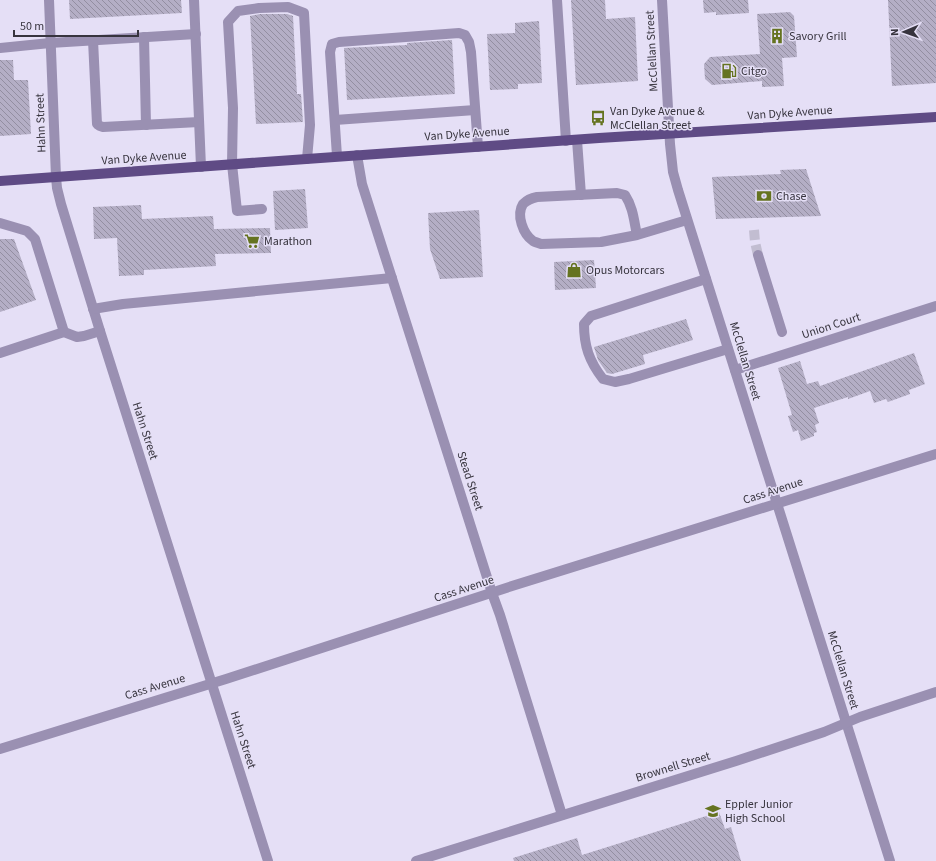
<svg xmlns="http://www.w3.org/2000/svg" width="936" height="861" font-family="'Source Sans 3',sans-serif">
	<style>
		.building { fill: url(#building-back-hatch) }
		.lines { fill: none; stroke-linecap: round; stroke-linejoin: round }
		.minor-tunnel { stroke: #c2bdd1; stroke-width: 10; stroke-dasharray: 10 5; stroke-linecap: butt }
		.minor { stroke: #9a90b2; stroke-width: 10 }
		.major { stroke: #5f4b85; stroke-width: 10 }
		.labels { text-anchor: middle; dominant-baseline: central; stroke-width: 3; stroke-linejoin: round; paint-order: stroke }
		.poi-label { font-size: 12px; fill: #37343e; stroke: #e5dff6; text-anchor: start }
		.street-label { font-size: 12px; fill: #37343e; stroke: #e5dff6 }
	</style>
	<defs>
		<pattern id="building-back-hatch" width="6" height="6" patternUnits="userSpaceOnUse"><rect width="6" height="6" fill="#b4aec5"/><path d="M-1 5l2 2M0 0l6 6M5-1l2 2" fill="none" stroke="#938ea1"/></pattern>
	</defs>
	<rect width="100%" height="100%" fill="#e5dff6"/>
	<!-- building -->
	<g class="building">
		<polygon points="69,0 181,0 182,13 70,19"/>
		<polygon points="571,0 605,0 606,19 635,17 638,81 576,85"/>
		<polygon points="703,0 748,0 749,13 716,15 716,12 704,13"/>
		<polygon points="888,0 936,0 936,83 892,86"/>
		<polygon points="790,12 794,16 797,57 782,58 784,86 762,87 762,81 712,85 705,79 704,64 710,57 760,54 757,14"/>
		<polygon points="260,14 287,14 293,16 297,94 301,94 303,122 256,124 250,16"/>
		<polygon points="539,21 542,83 518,84 518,89 490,90 487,34 515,33 515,23"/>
		<polygon points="452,40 455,94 347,100 344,48 407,45 407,43"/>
		<polygon points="0,60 13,60 14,80 28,80 31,134 0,136"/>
		<polygon points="806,169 821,216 716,219 712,177 781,174 780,170"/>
		<polygon points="305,189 308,228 275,230 273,191"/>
		<polygon points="141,205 142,219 213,216 214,229 270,228 271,253 215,254 216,266 144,270 144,275 119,276 117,238 94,239 93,207"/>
		<polygon points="479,210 483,277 440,279 430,249 428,213"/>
		<polygon points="0,239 14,239 36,300 0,312"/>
		<polygon points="594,260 596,288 555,290 554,262"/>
		<polygon points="686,319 693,340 643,355 645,364 612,374 607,373 598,360 594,347"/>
		<polygon points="914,353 925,384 909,390 910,394 888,402 886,399 874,403 870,391 848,399 848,397 814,408 819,423 815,425 817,432 814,433 814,436 801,441 798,430 793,432 788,416 792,415 778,368 800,361 807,384 818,381 820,386"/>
		<polygon points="719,812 725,829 731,827 741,861 514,861 513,858 577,838 582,855"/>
	</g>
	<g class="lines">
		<!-- minor-tunnel -->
		<polyline class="minor-tunnel" points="754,230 755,242 758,255"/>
		<!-- minor -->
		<g class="minor">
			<polyline points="49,0 56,177 57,188 61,204 100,331 268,861"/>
			<polyline points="194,0 201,167"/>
			<polyline points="557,0 566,141"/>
			<polyline points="662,0 670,144 673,172 678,190 846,722 890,861"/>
			<polyline points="144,37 146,125"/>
			<polyline points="93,40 97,124 100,126 103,127 199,122"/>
			<polyline points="0,48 50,43 196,34"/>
			<polyline points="335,120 475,110"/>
			<polyline points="577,140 581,195"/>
			<polyline points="357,155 362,184 492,593 500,615 562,815"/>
			<polyline points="337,156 330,52 332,44 339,42 459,33 465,35 469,42 471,52 478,147"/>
			<polyline points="262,209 237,211 232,164 233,108 228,22 238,11 259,8 288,7 304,13 310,125 307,159"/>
			<polyline points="0,223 27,231 35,239 64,332"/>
			<path d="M637 235C634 221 633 207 625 195L617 193 537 197C532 198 527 200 523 204 516 215 523 234 533 241 535 242 538 243 541 244L601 242 637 235 687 220"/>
			<polyline points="758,255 782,332"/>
			<path d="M706 279 591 316 584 324C584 346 589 361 603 379L615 382 629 379 728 349"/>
			<polyline points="93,309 123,304 392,278"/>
			<polyline points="0,353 64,332 77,337 84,336 100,331"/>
			<polyline points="735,370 936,306"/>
			<polyline points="0,749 226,679 512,586 936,454"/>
			<polyline points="416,861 736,761 824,732 860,717 936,692"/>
		</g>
		<!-- major -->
		<polyline class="major" points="0,181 599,138 936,117"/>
	</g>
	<!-- icons -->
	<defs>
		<g id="building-bare" transform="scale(1.2)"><path d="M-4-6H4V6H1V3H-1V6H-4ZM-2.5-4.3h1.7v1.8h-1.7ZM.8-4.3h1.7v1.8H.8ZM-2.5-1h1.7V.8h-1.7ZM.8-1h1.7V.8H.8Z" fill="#657320" stroke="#e5dff6" stroke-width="2.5" paint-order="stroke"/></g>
		<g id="fuel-bare" transform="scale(1.2)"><path d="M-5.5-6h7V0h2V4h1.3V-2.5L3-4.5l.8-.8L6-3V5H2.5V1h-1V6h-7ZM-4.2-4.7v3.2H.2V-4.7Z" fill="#657320" stroke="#e5dff6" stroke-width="2.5" paint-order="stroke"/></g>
		<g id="bus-bare" transform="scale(1.2)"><path d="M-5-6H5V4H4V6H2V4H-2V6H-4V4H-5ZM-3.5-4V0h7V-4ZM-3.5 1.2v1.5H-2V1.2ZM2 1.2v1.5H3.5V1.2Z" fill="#657320" stroke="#e5dff6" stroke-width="2.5" paint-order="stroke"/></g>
		<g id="bank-bare" transform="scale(1.2)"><path d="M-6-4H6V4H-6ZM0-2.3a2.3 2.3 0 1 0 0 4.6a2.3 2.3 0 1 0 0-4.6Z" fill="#657320" stroke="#e5dff6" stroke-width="2.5" paint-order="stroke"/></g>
		<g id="supermarket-bare" transform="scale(1.2)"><path d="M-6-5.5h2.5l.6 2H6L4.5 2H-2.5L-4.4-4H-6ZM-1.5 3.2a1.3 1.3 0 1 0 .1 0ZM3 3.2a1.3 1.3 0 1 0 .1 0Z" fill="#657320" stroke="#e5dff6" stroke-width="2.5" paint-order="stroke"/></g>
		<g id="shop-bare" transform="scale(1.2)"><path d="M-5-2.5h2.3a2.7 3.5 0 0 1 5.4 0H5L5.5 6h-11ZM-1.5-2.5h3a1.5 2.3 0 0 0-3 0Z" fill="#657320" stroke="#e5dff6" stroke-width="2.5" paint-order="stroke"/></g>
		<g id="school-bare" transform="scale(1.2)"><path d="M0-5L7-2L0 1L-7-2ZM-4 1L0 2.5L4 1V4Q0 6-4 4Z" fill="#657320" stroke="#e5dff6" stroke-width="2.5" paint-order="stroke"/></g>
	</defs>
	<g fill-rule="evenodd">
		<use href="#building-bare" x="777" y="36"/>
		<use href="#fuel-bare" x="729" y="71"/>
		<use href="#bus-bare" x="598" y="118"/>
		<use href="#bank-bare" x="764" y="196"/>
		<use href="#supermarket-bare" x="252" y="241"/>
		<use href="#shop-bare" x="574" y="270"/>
		<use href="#school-bare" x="713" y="811"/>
	</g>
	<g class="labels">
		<!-- poi labels -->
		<g class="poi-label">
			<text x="789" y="36">Savory Grill</text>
			<text x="741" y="71">Citgo</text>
			<text x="610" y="111">Van Dyke Avenue &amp;<tspan x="610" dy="14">McClellan Street</tspan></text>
			<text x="776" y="196">Chase</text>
			<text x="264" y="241">Marathon</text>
			<text x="586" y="270">Opus Motorcars</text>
			<text x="725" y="804">Eppler Junior<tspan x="725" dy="14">High School</tspan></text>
		</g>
		<!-- street labels -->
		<g class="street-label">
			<text transform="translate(652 51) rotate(-93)">McClellan Street</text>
			<text transform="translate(790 113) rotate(-4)">Van Dyke Avenue</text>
			<text transform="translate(41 123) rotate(-92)">Hahn Street</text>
			<text transform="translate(467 134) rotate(-4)">Van Dyke Avenue</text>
			<text transform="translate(144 158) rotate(-4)">Van Dyke Avenue</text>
			<text transform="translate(831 326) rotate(-18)">Union Court</text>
			<text transform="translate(745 361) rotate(73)">McClellan Street</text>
			<text transform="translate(145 431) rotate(72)">Hahn Street</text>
			<text transform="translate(470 481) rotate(72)">Stead Street</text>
			<text transform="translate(773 491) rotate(-18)">Cass Avenue</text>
			<text transform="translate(464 589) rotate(-18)">Cass Avenue</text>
			<text transform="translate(843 670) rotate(73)">McClellan Street</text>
			<text transform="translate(155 687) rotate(-17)">Cass Avenue</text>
			<text transform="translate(243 740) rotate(72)">Hahn Street</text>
			<text transform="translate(673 767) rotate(-17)">Brownell Street</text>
		</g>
	</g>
	<!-- north arrow -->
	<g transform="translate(904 32) rotate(268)" stroke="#e5dff6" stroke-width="3" paint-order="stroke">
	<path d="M0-3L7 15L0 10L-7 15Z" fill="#37343e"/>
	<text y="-6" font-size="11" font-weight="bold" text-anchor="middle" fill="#37343e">N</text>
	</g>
	<!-- scale -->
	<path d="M14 30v6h124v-6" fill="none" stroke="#37343e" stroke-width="2"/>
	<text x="20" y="30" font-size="12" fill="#37343e" stroke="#e5dff6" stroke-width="3" paint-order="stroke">50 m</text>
</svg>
